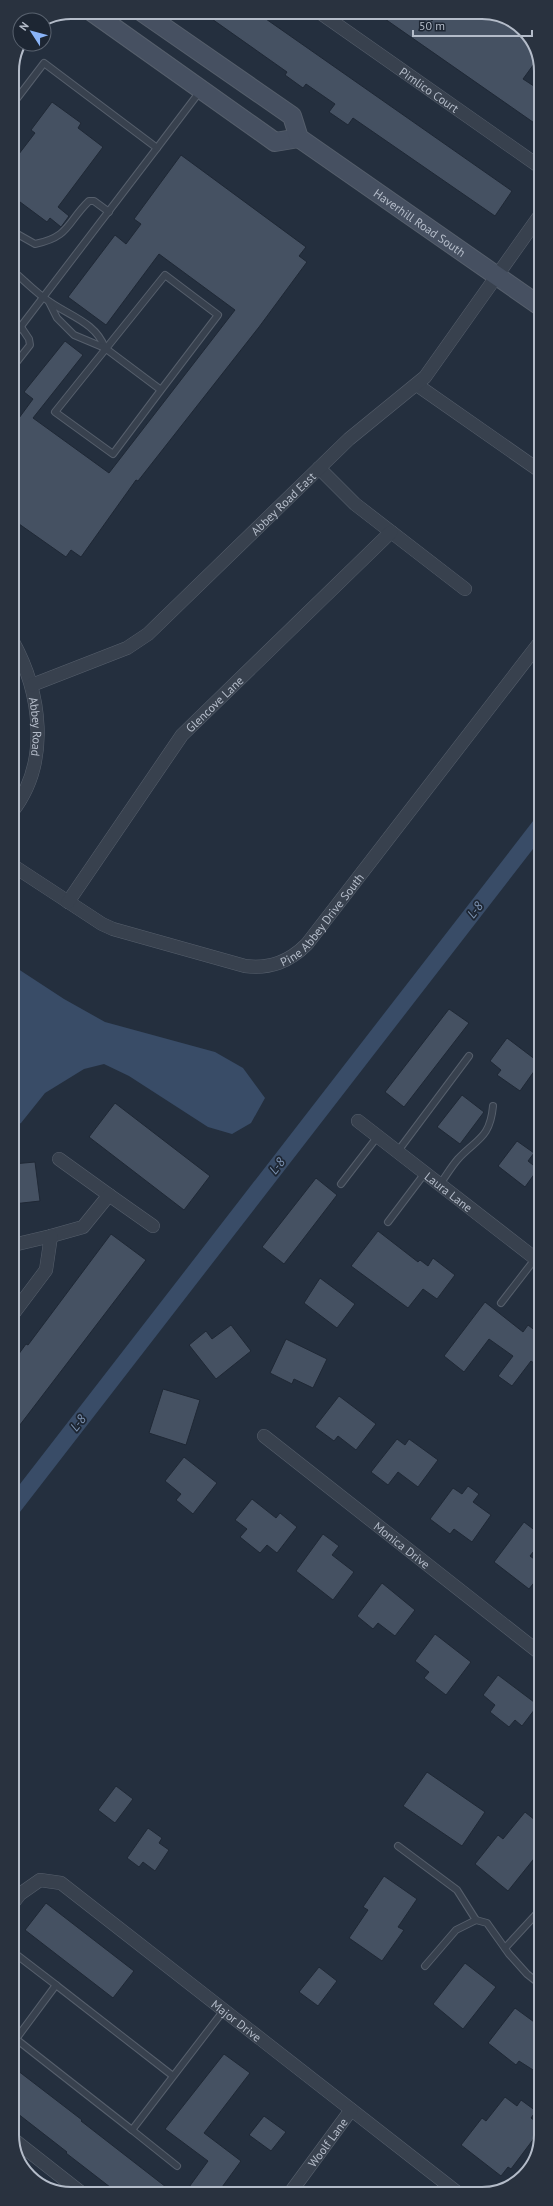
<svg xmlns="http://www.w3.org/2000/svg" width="553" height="2206" font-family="'PT Sans',sans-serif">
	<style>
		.water { fill: #394c67 }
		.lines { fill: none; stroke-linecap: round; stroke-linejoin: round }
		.canal { stroke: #394c67; stroke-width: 17 }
		.building { fill: #455162; stroke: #1f2835 }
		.lane-casing { stroke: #565f6c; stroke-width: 8 }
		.street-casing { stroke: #565f6c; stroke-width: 14 }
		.secondary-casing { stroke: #565f6c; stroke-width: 20 }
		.lane { stroke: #38414e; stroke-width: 6 }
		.street { stroke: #38414e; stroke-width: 13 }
		.secondary { stroke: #465061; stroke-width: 18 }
		.labels { text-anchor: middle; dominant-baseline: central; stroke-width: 3.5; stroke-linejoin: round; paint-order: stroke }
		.street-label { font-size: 12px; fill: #b4bcc9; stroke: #1d2633 }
		.water-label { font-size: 13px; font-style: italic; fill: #7c92b1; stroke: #1d2633 }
		.rim { fill: none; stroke: #b4bcc9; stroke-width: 2 }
	</style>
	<rect width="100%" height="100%" fill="#242f3e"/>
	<!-- water -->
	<polygon class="water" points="12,965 64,999 105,1022 215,1052 243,1068 265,1098 251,1123 232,1134 208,1127 129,1076 104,1064 84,1069 45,1093 21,1123 13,1127"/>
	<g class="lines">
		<!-- canal -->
		<polyline class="canal" points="13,1507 540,826"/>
	</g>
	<!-- building -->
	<g class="building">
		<polygon points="202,12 256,12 512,191 495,216 353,118 348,125 329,112 335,104 306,84 303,88 285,75 287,72"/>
		<polygon points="375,12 420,12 432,21 438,12 490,12 521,27 539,57 523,79 540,90 540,127"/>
		<polygon points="52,102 81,123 78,128 103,147 58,207 69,216 61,227 50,218 47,222 12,196 12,163 35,133 31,130"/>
		<polygon points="181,155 306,247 299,256 307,262 259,327 138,481 136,480 81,557 71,550 66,557 12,519 12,413 19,418 33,399 24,392 65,341 83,355 33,418 109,473 235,310 159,254 106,325 68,297 115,235 126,244 141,224 134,219"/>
		<polygon points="449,1009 469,1023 404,1107 385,1092"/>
		<polygon points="507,1038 540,1063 520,1091 497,1075 501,1070 490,1061"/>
		<polygon points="462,1095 484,1112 460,1144 437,1127"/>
		<polygon points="115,1103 210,1176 184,1210 89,1137"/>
		<polygon points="517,1141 534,1153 528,1161 538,1169 525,1187 498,1166"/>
		<polygon points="35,1162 40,1201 13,1204 13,1164"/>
		<polygon points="316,1178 337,1195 284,1264 262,1247"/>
		<polygon points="378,1231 418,1262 420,1260 428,1266 433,1258 455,1275 437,1299 423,1289 408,1308 351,1266"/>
		<polygon points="111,1234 146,1260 13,1434 13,1362 26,1344 28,1345"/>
		<polygon points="320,1278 355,1304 337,1328 304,1303"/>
		<polygon points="485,1302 523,1332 528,1325 541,1335 541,1368 531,1361 512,1386 498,1376 513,1356 489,1339 464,1372 444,1356"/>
		<polygon points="231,1325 251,1351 216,1379 189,1345 206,1331 212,1339"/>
		<polygon points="286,1339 327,1359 313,1388 294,1379 292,1384 270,1373"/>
		<polygon points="163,1389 200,1400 186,1445 149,1433"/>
		<polygon points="339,1396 376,1424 356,1450 338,1436 334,1441 315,1427"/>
		<polygon points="397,1439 405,1445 409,1439 438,1460 418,1487 398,1472 388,1485 371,1472"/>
		<polygon points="184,1457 217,1483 193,1514 176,1500 181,1494 165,1481"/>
		<polygon points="468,1486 479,1494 473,1502 491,1515 472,1542 454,1529 450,1534 430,1519 453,1488 462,1494"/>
		<polygon points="252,1499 276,1518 280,1513 297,1527 277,1553 267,1545 260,1553 240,1537 247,1529 235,1520"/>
		<polygon points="524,1522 541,1535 541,1542 530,1556 541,1564 541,1574 529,1589 494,1562"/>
		<polygon points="323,1534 339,1546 332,1555 354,1572 333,1600 296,1571"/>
		<polygon points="382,1583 415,1610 395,1636 378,1623 373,1629 357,1616"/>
		<polygon points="435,1634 471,1662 446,1695 424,1678 429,1672 415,1661"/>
		<polygon points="498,1675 538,1705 522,1726 515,1720 509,1727 490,1712 495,1705 483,1695"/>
		<polygon points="427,1772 485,1812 462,1846 403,1806"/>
		<polygon points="116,1786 133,1799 115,1823 98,1810"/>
		<polygon points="525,1812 541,1825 541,1850 508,1891 475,1864 498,1835 503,1839"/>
		<polygon points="148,1828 162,1838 159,1843 169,1850 155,1871 143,1862 139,1867 127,1858"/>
		<polygon points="384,1876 417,1899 398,1927 404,1930 382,1961 349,1938 368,1910 363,1907"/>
		<polygon points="46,1903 134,1971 113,1998 25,1930"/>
		<polygon points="465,1963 496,1987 463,2029 433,2004"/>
		<polygon points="319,1967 337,1981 318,2006 299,1992"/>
		<polygon points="515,2008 541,2027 541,2075 519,2061 516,2065 488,2043"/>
		<polygon points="224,2054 250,2073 204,2133 241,2161 217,2194 184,2194 208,2161 165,2129"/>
		<polygon points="13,2067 82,2120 81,2121 175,2194 119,2194 66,2153 67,2152 13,2110"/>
		<polygon points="505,2097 517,2106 521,2100 536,2111 531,2118 541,2125 541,2129 511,2169 508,2167 501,2176 461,2145 482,2118 486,2121"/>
		<polygon points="264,2116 286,2132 271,2151 249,2135"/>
	</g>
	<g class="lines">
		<!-- lane casing -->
		<g class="lane-casing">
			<g id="lane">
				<polyline points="12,105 44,63 157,148 12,338"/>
				<polyline points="157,148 201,90"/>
				<path d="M12 231 35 244C70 237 67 222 89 201H94L109 212"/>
				<path d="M12 270C24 280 36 293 50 302 70 316 96 323 105 348"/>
				<polyline points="49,302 57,318 74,335 105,348 161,390 218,315 165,275 55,412 113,454 161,390"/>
				<polyline points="12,368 30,345 29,339 21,327"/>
				<polyline points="398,1151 469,1056"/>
				<polyline points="341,1184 378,1136"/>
				<path d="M440 1184C446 1176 451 1167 458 1159 476 1139 490 1139 493 1106"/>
				<polyline points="388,1222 425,1173"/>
				<polyline points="501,1303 535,1259"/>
				<polyline points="398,1846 457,1890 476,1920"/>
				<polyline points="505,1948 541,1909"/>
				<polyline points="13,1952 56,1985"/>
				<polyline points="425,1966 456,1930 476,1920 487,1923 509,1954 527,1974 541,1985"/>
				<path d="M173 2076 56 1985 16 2039 132 2130C163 2090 193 2050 224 2010"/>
				<polyline points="132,2130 177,2166"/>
			</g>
		</g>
		<!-- street casing -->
		<g class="street-casing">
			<g id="street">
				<path id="s1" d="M319 12 540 167"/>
				<polyline points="417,385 540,471"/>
				<polyline points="319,468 355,504 465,589"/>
				<path id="s2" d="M12 640C41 692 51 762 12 812"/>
				<path id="s3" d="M32 685 127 648 148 634 349 439 425 377 540 215"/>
				<path id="s4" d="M12 865 102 924 113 929 245 966C270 969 289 962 307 944L540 642"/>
				<path id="s5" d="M68 902 182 735 391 532"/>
				<path id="s6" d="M358 1121 541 1263"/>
				<polyline points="59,1159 109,1195"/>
				<polyline points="51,1236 83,1227 109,1195 153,1226"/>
				<polyline points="13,1245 51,1236 46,1270 13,1314"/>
				<path id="s7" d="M264 1436 541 1654"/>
				<path id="s8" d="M13 1903 20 1894 40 1880 61 1883 458 2193"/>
				<polyline points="13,2139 83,2194"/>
				<path id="s9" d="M290 2193 351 2110"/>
			</g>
		</g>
		<!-- secondary casing -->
		<g class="secondary-casing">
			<g id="secondary">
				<polyline points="92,12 275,142 299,138"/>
				<path id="s10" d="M142 12 292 116 299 138 540 306"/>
			</g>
		</g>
		<!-- lane -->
		<use href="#lane" class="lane"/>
		<!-- street -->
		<use href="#street" class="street"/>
		<!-- secondary -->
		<use href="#secondary" class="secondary"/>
	</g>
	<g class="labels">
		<!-- street labels -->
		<g class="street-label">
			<text stroke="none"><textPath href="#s1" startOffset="135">Pimlico Court</textPath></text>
			<text stroke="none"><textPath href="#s10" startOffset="353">Haverhill Road South</textPath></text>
			<text stroke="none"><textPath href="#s3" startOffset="315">Abbey Road East</textPath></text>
			<text stroke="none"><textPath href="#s5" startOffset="247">Glencove Lane</textPath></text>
			<text stroke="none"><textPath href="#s2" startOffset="91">Abbey Road</textPath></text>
			<text stroke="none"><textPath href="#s4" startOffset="353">Pine Abbey Drive South</textPath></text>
			<text stroke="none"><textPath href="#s6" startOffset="115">Laura Lane</textPath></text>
			<text stroke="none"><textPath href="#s7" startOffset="176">Monica Drive</textPath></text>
			<text stroke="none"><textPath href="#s8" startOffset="280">Major Drive</textPath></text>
			<text stroke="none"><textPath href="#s9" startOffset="63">Woolf Lane</textPath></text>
		</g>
		<!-- water labels -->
		<g class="water-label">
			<text transform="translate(475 910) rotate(-52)">L-8</text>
			<text transform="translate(277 1166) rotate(-52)">L-8</text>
			<text transform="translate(78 1423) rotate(-52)">L-8</text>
		</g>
	</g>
	<!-- crop -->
	<path d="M0 0H553V2206H0ZM71 19H482A52 52 0 0 1 534 71V2135A52 52 0 0 1 482 2187H71A52 52 0 0 1 19 2135V71A52 52 0 0 1 71 19Z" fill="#29323f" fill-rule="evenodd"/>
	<path class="rim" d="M71 19H482A52 52 0 0 1 534 71V2135A52 52 0 0 1 482 2187H71A52 52 0 0 1 19 2135V71A52 52 0 0 1 71 19Z"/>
	<!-- north arrow -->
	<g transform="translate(32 32) rotate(306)"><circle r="19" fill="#1d2633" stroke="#59626f"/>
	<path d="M0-3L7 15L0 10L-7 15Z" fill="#8ab4f8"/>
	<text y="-6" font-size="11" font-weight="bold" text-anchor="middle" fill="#b4bcc9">N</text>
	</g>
	<!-- scale -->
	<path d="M413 30v6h119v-6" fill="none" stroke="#b4bcc9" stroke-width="2"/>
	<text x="419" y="30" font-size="12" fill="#b4bcc9" stroke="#1d2633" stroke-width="3" paint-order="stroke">50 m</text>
</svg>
